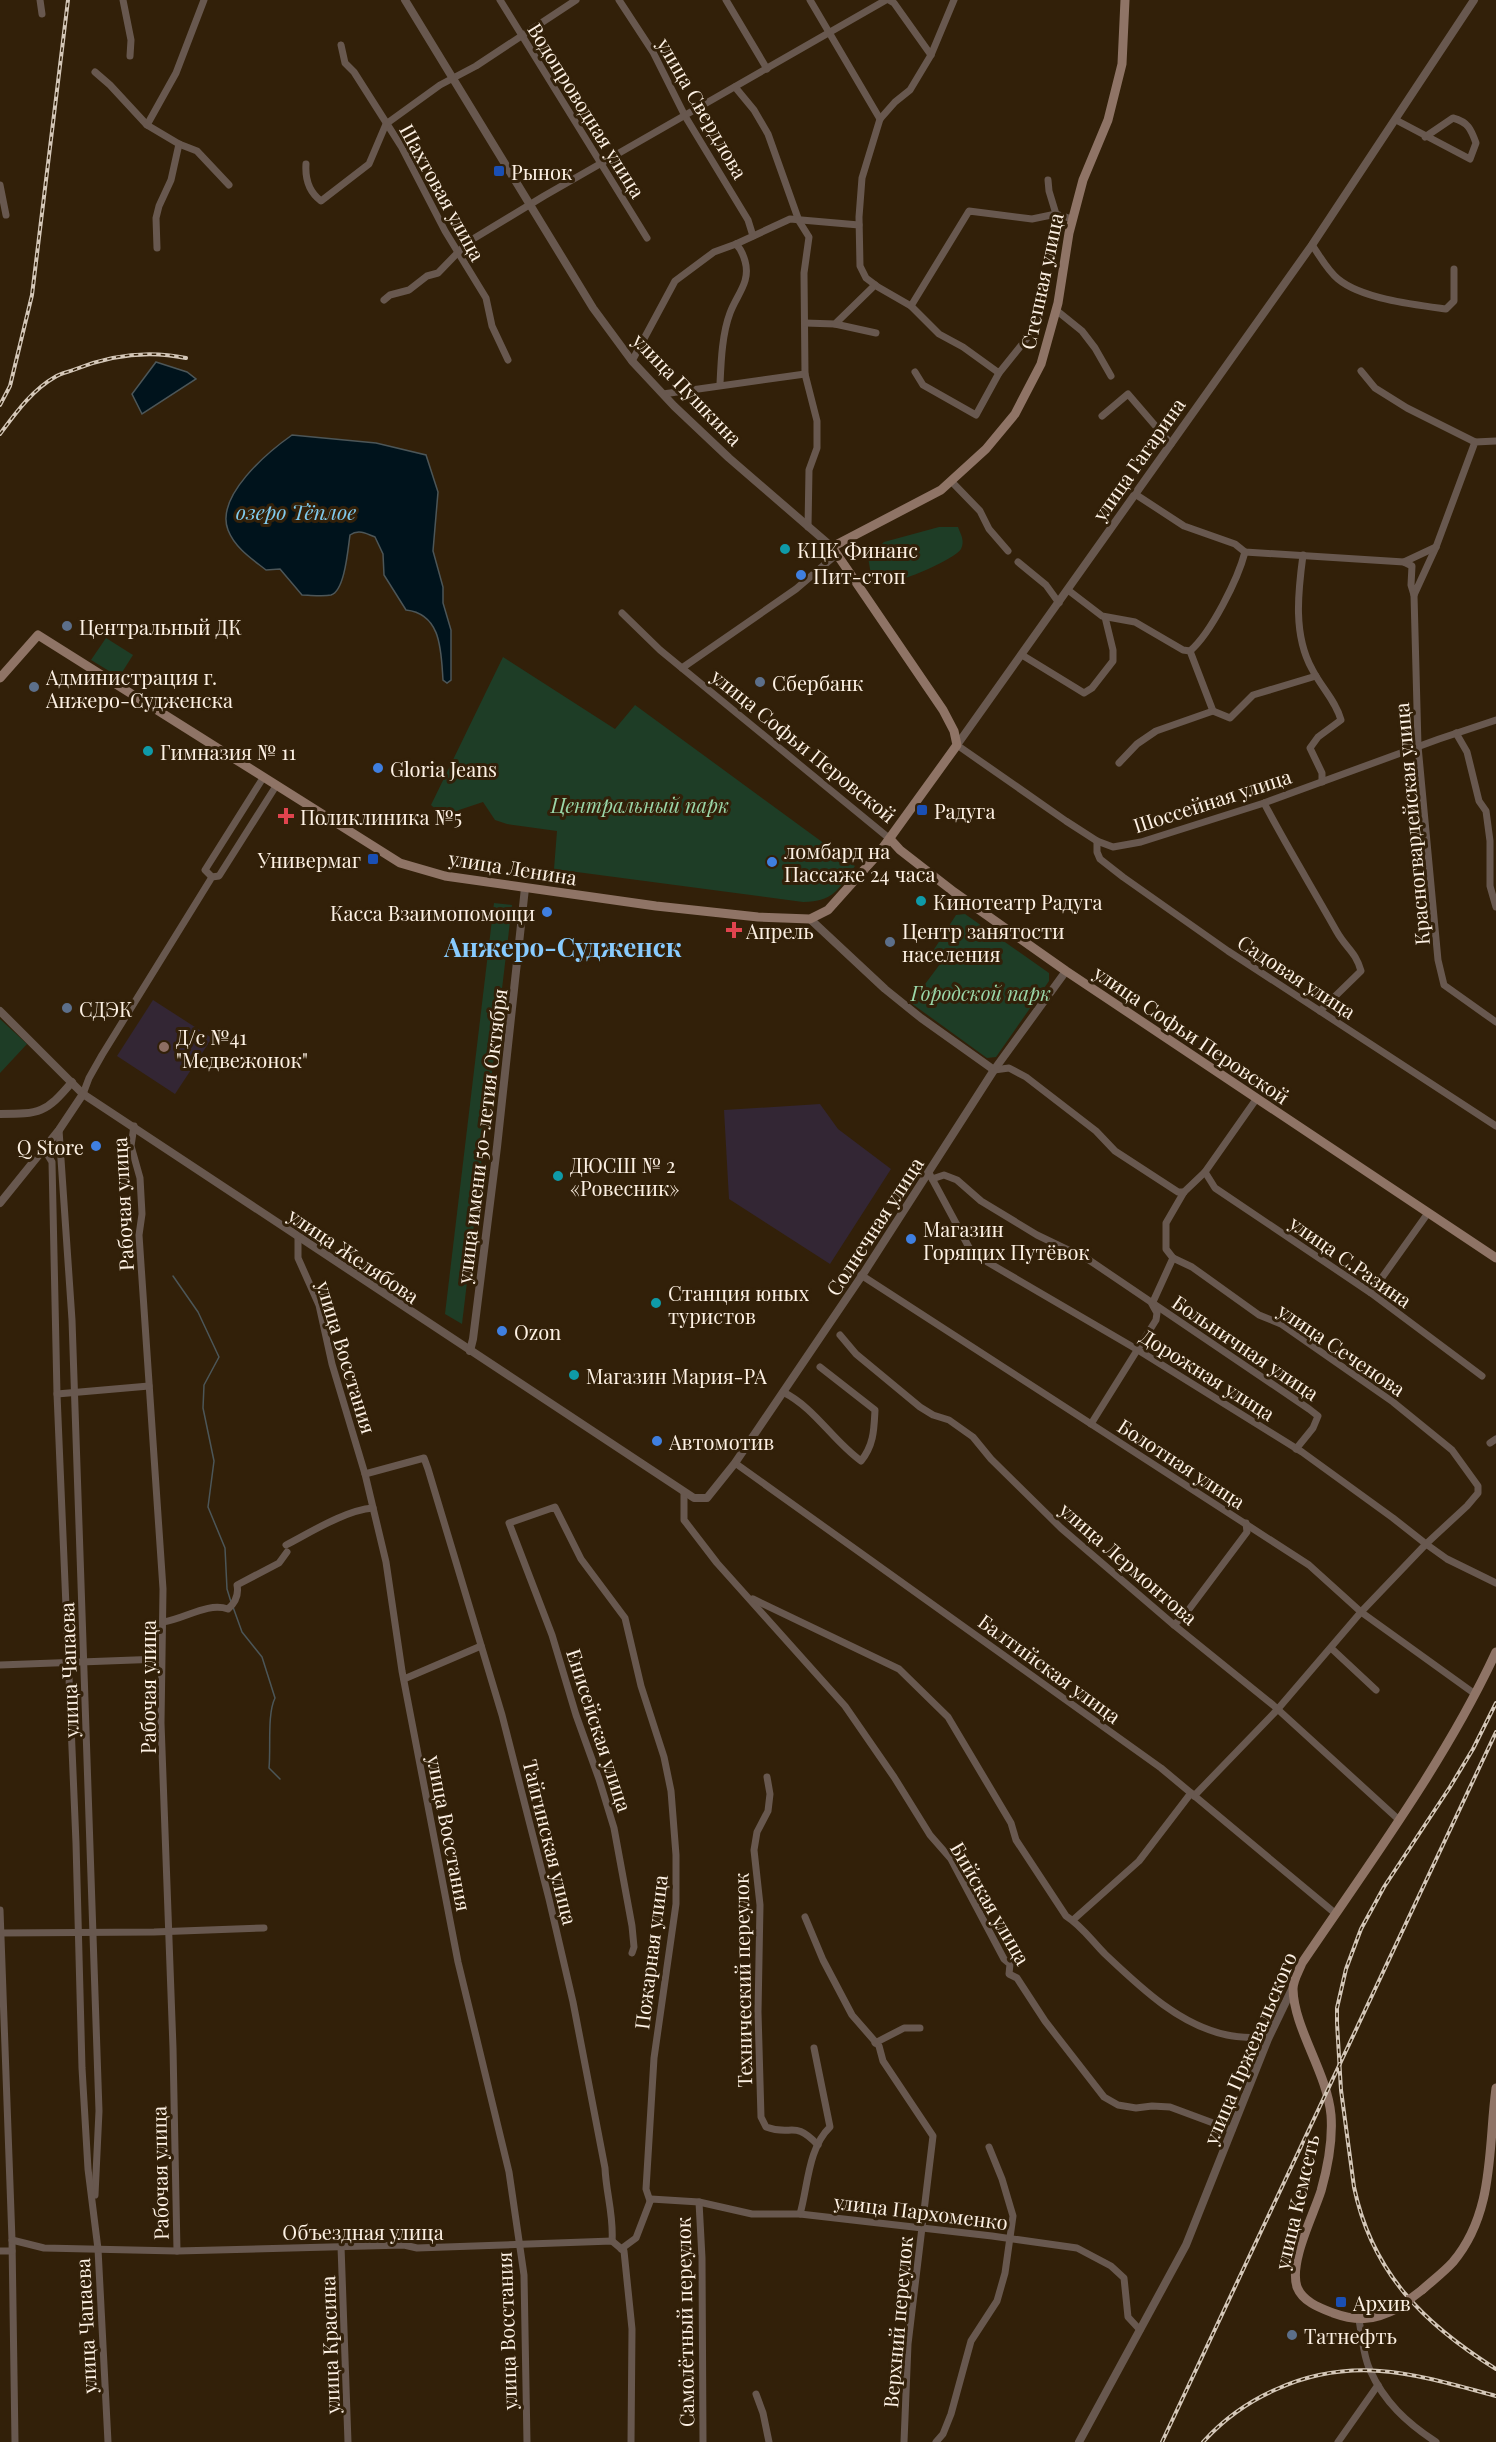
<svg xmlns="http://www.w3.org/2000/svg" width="1496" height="2442" font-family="'Playfair Display',serif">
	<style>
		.education { fill: #332634 }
		.green { fill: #1e3d26 }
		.water { fill: #00131c; stroke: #4c5658; stroke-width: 1.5 }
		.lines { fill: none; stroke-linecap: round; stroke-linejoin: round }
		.stream { stroke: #4c5658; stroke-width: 1.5 }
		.minor { stroke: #68584f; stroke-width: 7 }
		.tertiary { stroke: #68584f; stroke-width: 8 }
		.secondary { stroke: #8f7466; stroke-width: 9 }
		.rail-casing { stroke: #d4c7b8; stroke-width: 4 }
		.rail { stroke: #322009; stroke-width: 1.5; stroke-dasharray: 4.5; stroke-linecap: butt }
		.secondary-bridge { stroke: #8f7466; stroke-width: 9 }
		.transit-dot { fill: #1a4fb4; stroke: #322009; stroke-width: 2 }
		.culture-dot { fill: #0f9aa8; stroke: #322009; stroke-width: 2 }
		.shop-dot { fill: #3f7fe0; stroke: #322009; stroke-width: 2 }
		.service-dot { fill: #5c6f8a; stroke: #322009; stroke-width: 2 }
		.health-dot { fill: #e0444e; stroke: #322009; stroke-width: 2 }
		.education-dot { fill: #8d6e63; stroke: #322009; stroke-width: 2 }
		.labels { text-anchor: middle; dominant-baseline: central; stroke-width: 6; stroke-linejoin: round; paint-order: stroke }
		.street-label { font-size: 20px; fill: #fdf1e4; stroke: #322009 }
		.poi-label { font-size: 20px; fill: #fdf1e4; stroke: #322009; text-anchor: start }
		.park-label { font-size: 20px; font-style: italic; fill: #9ad6a8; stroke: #322009 }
		.water-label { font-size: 21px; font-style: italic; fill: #80caed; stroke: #322009 }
		.district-label { font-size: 26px; font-weight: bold; fill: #88cbfe; stroke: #322009 }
	</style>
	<rect width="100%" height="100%" fill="#322009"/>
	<!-- education -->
	<g class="education">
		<polygon points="153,1000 212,1038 175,1094 117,1056"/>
		<polygon points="820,1104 838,1129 891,1169 830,1264 729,1199 724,1110"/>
	</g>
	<!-- green -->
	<g class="green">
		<path d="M939 527H958C961 535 965 541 961 549 955 559 900 583 888 582 881 582 877 578 871 575L868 557 884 542Z"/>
		<polygon points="106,638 133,655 119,677 91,660"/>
		<path d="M503 657 615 729 635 705 855 866C837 891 834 901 803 902L554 869 557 831 507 824 495 820 483 802 459 810 446 819 431 805Z"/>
		<polygon points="494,903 512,905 462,1324 445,1314"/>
		<polygon points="965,914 1049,973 1049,981 996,1057 987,1058 911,1003 940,964 933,951 956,915"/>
		<polygon points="0,1019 27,1044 0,1073"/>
	</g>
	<!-- water -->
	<g class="water">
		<polygon points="156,362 187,372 196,379 142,414 132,394"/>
		<path d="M292 435 376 443 426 455 438 492 433 551 443 587V603L451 630V680L447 683 443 680C441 652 442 614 406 610L384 575 383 554 375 537C366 533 358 529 350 535 348 548 345 591 331 595 323 597 310 595 302 595L280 569 266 570C252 559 235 548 228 530 215 496 268 452 292 435Z"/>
	</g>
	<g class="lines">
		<!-- stream -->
		<g class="stream">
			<polyline points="173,1276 198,1312 219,1357 204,1385 203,1408 214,1461 208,1507 225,1548 227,1589 231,1602"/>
			<path d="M233 1607 242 1632 262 1657 275 1698C267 1714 271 1748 269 1768L280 1779"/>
		</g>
		<!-- minor -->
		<g class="minor">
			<polyline points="40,0 42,14"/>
			<polyline points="123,0 131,40 130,56"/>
			<polyline points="500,0 647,238"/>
			<polyline points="619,0 653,52 685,116 748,220 753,236"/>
			<polyline points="726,0 767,69"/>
			<polyline points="810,0 880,119"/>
			<polyline points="889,0 894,3 931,55"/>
			<polyline points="954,0 931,55 910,90 895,102 880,119 862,178 859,217 860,266 866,278 878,287 911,306 939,334 963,347 999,373 1028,337"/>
			<polyline points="341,45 345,63 354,72 401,146 445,231 486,298 492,326 508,360"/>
			<polyline points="95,72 110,85 147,125 179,144 197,151 229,185"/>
			<polyline points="735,87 754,110 768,134 799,221 809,237 804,273 805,374 817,421 817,448 809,470 808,527"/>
			<path d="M1396 120 1470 159 1476 143C1471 129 1468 122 1453 118L1425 137"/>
			<polyline points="147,125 176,73 204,0"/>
			<path d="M306 164C305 179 309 192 321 201L369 164 386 124 440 85 476 66 576 0"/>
			<polyline points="1048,180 1049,191 1056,214"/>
			<polyline points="0,185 6,215"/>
			<path d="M1312 245C1320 256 1327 270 1338 279 1362 299 1416 305 1446 309L1454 301V269"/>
			<polyline points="157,248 156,218 159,206 171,180 179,144"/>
			<polyline points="384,300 390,295 409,290 427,276 438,273 468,242 544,196 886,0"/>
			<polyline points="911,306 969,211 1032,219 1056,214 1072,219"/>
			<polyline points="1056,310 1082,331 1095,348 1111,376"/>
			<polyline points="805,323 835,324 875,285"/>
			<polyline points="835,324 876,333"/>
			<polyline points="632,361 675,281 714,252 736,244 790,219 859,225"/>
			<polyline points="1361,371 1375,388 1407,408 1475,442"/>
			<polyline points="915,372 923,385 976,415 999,373"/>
			<path d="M720 384C721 362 722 334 730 313 737 294 751 282 745 261 743 254 741 249 736 244"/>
			<polyline points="663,394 805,374"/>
			<polyline points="1102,416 1128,394 1171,444"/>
			<polyline points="951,481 980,511 989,529 1008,551"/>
			<polyline points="1135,494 1184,526 1235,544 1245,552 1404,562 1412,566 1411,585 1414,595 1436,547 1475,442 1496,441"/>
			<path d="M1303 555C1298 592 1293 635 1312 669 1321 687 1336 701 1341 720L1318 737 1310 748 1322 773V782"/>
			<polyline points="1018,562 1046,585 1059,603"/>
			<polyline points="1404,562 1436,547"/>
			<polyline points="1068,590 1102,616 1135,622 1183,650 1190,651 1213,711 1230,718 1253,695 1316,676"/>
			<polyline points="1414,595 1418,746 1438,960 1444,985 1496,1022"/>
			<polyline points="622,613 660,650 890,839"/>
			<path d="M1190 651C1211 633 1238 579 1245 552"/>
			<polyline points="1022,655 1084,693 1092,688 1113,661 1113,650 1105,617"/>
			<polyline points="682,668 796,589 837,554"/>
			<polyline points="1456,733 1467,752 1479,801 1486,811 1490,841 1490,886 1496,907"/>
			<polyline points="957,745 1066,821 1097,841 1113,847 1141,842 1264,803 1439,739 1496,720"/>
			<polyline points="1119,763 1137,744 1156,731 1213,711"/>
			<path d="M1264 803C1287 847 1313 889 1337 932 1346 948 1356 952 1361 971L1320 1011"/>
			<polyline points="1097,841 1097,852 1100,859 1123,877 1228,951 1496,1126"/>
			<polyline points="212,877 205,870 263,778"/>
			<polyline points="994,1070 1009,1068 1026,1077 1096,1131 1115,1151 1178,1192 1184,1192"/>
			<polyline points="83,1094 89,1078 102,1055 212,877 219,876 276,786"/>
			<polyline points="134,1126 131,1146 140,1178 142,1214 139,1235 163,1589 161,1723 173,2048 177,2251"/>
			<polyline points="59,1130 72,1320 99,2111 95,2195"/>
			<polyline points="44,1149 52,1162 57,1394 76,1843 82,2068 88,2169 98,2249 108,2442"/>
			<polyline points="1205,1172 1215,1188 1371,1293 1482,1376"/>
			<polyline points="929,1173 972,1253 1138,1350 1302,1452 1393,1518 1426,1544 1447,1559 1496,1583"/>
			<polyline points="932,1179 944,1175 957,1180 981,1201 1037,1235 1089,1260 1309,1409 1318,1416 1313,1428 1296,1449"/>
			<polyline points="298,1238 298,1258 319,1305 332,1364 365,1474 386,1562 402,1671 458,1962 509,2172 524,2275 527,2442"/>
			<polyline points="1173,1258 1192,1267 1259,1315 1281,1324 1393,1402 1452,1450 1478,1486 1478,1493 1467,1506 1426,1544 1361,1612 1277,1710 1194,1796"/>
			<polyline points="861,1275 1309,1565 1361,1612 1475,1694"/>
			<polyline points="1371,1293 1428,1213"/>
			<polyline points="1152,1304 1173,1258 1166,1249 1166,1223 1184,1192 1205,1172 1257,1098"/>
			<polyline points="840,1335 856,1354 920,1407 933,1415 949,1420 973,1437 991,1459 1061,1528 1174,1625 1273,1705 1398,1819"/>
			<path d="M783 1392C815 1408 832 1440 861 1461 874 1445 874 1429 875 1410L820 1367"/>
			<polyline points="57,1394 149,1386"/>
			<polyline points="1091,1424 1156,1320 1157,1313 1153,1306"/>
			<polyline points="1490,1443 1496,1439"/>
			<polyline points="735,1463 1161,1768 1336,1914"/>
			<path d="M365 1474 424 1458 428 1469 502 1715 549 1899 573 2002 605 2168C606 2193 614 2216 612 2241"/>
			<polyline points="684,1492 684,1520 717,1563 845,1706 894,1777 930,1835 951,1859 1004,1959 1010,1964 1009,1974 1017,1978 1045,2021 1104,2097 1118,2105 1136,2108 1152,2106 1170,2107 1232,2130"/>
			<path d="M286 1545C311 1532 346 1510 373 1508"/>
			<path d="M753 1599 899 1669 948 1717 1011 1823 1016 1840 1066 1916C1082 1926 1092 1941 1105 1954 1140 1987 1179 2025 1227 2035 1240 2038 1255 2037 1268 2039"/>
			<path d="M163 1622C185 1619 207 1602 228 1609 236 1602 239 1595 237 1585L279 1563 287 1552"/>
			<polyline points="1174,1625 1187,1612 1247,1532 1246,1523"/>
			<polyline points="1331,1648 1376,1690"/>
			<polyline points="0,1665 161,1659"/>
			<polyline points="404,1679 481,1646"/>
			<path d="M767 1777 770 1794 768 1811 757 1832 754 1850 760 1905 758 2012 761 2117 766 2127C793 2137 793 2119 818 2145"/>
			<polyline points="0,1910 12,2240 15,2442"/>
			<polyline points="805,1917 823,1960 852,2015 879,2046 883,2061 933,2136 908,2344 904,2442"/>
			<polyline points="1073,1920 1139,1861 1191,1793"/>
			<polyline points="0,1933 154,1932 264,1928"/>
			<polyline points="632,1953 634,1947 632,1926 614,1828 599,1779 576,1715 552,1635 509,1523 555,1507 581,1559 625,1618 641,1686 664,1757 671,1791 676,1855 676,1904 654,2058 646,2189 650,2201"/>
			<polyline points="875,2043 904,2028 920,2028"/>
			<polyline points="699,2202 702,2258 703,2442"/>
			<path d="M800 2214C808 2186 808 2148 830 2127L814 2048"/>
			<polyline points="12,2240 44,2248 177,2251 404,2245 417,2248 612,2241 624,2251 632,2329 631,2442"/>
			<polyline points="341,2246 348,2442"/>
			<polyline points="621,2249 636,2238 651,2199 699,2202 752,2214 800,2214 992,2236 1077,2248 1111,2266 1124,2278 1128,2317 1140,2330"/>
			<polyline points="0,2251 12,2251"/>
			<path d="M1359 2320C1362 2335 1363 2356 1370 2370 1384 2402 1407 2423 1436 2442"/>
			<polyline points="756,2394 763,2413 769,2442"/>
			<polyline points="936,2442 943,2434 951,2414 971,2341 997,2301 1005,2273 1013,2216 1002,2179 989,2147"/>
			<polyline points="1338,2442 1378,2385"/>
		</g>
		<!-- tertiary -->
		<g class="tertiary">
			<polyline points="405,0 593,308 632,361 674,406 729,458 832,547"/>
			<polyline points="957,745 1312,245 1474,0"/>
			<polyline points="810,919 885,989 921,1018 994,1070"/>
			<polyline points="0,1011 83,1094 694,1498 707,1498 735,1463 865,1271 994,1070 1066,971"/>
			<path d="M0 1114C40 1114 46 1113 72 1082"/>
			<polyline points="0,1203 59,1130 83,1094"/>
			<polyline points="470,1351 473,1339 497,1147 525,888"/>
			<polyline points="1079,2442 1186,2245 1268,2039 1293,1987"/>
		</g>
		<!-- secondary -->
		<g class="secondary">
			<polyline points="0,678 38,635 400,863 445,876 656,906 758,917 810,919 828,910 879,853 957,745 954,731 943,710 832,547 941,490 986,449 1015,414 1041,364 1058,303 1069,233 1083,180 1108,120 1122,64 1125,0"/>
			<polyline points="890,839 900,850 954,892 1066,971 1496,1258"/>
			<path d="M1422 2290C1432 2281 1444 2272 1453 2262 1495 2212 1488 2147 1496 2088"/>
			<path d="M1398 2308C1375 2320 1358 2322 1333 2313 1320 2308 1303 2302 1297 2287 1289 2262 1313 2216 1321 2191 1328 2166 1333 2141 1331 2115 1327 2072 1294 2029 1293 1989 1293 1980 1299 1971 1302 1963 1369 1864 1446 1760 1496 1652"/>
		</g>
		<!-- rail casing -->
		<g class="rail-casing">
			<g id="rail">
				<polyline points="0,405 10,386 32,295 68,0"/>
				<path d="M0 434C15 414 32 390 55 377 61 373 69 372 76 369 111 355 148 350 186 358"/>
				<path d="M1496 1703 1473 1749 1450 1787 1384 1887 1361 1929 1346 1969 1337 2008V2023L1341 2090 1354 2187C1372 2273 1424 2324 1496 2369"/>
				<polyline points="1162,2442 1496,1732"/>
				<path d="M1203 2442C1224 2419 1249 2401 1277 2389 1355 2354 1418 2375 1496 2396"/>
			</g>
		</g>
		<!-- rail -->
		<use href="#rail" class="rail"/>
		<!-- secondary-bridge -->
		<polyline class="secondary-bridge" points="1398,2308 1422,2290"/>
	</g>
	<!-- markers -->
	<g class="transit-dot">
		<rect x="493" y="165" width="12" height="12" rx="3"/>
		<rect x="916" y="804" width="12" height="12" rx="3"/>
		<rect x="367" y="853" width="12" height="12" rx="3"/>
		<rect x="1335" y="2296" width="12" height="12" rx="3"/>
	</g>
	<g class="culture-dot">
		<circle cx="785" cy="549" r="6"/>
		<circle cx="148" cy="751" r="6"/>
		<circle cx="921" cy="901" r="6"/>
		<circle cx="558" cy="1176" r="6"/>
		<circle cx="656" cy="1303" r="6"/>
		<circle cx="574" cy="1375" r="6"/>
	</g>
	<g class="shop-dot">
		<circle cx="801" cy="575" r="6"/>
		<circle cx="378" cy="768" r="6"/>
		<circle cx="772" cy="862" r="6"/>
		<circle cx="547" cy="912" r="6"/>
		<circle cx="96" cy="1146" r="6"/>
		<circle cx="911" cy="1239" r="6"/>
		<circle cx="502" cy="1331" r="6"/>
		<circle cx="657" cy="1441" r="6"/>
	</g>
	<g class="service-dot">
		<circle cx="67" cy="626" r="6"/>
		<circle cx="760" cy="682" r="6"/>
		<circle cx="34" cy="687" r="6"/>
		<circle cx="890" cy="942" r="6"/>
		<circle cx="67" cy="1008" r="6"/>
		<circle cx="1292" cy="2335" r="6"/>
	</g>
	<g class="health-dot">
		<path d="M283 807h6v6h6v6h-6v6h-6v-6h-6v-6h6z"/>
		<path d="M731 921h6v6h6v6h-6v6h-6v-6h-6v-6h6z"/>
	</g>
	<circle class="education-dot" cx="164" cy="1047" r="6"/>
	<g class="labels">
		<!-- street labels -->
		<g class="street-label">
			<text transform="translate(703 108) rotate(60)">улица Свердлова</text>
			<text transform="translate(587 110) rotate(58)">Водопроводная улица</text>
			<text transform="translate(443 192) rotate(61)">Шахтовая улица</text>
			<text transform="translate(1041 281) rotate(-78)">Степная улица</text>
			<text transform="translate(688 389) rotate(46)">улица Пушкина</text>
			<text transform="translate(1138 459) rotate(-55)">улица Гагарина</text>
			<text transform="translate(804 745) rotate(39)">улица Софьи Перовской</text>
			<text transform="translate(1212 800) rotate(-18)">Шоссейная улица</text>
			<text transform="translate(1411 824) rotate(-95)">Красногвардейская улица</text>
			<text transform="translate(513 867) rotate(9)">улица Ленина</text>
			<text transform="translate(1297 976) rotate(33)">Садовая улица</text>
			<text transform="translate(1192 1034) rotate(34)">улица Софьи Перовской</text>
			<text transform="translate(481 1136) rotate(-83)">улица имени 50-летия Октября</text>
			<text transform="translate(122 1204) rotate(-93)">Рабочая улица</text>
			<text transform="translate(874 1226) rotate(-57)">Солнечная улица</text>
			<text transform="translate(354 1255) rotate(34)">улица Желябова</text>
			<text transform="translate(1351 1261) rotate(35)">улица С.Разина</text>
			<text transform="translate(1246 1347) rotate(34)">Больничная улица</text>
			<text transform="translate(1342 1349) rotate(34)">улица Сеченова</text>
			<text transform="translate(347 1357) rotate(73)">улица Восстания</text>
			<text transform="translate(1208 1374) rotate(32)">Дорожная улица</text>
			<text transform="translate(1182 1463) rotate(33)">Болотная улица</text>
			<text transform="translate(1129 1563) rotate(41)">улица Лермонтова</text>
			<text transform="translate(1050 1668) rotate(36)">Балтийская улица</text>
			<text transform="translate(68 1670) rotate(-92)">улица Чапаева</text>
			<text transform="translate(147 1687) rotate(-90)">Рабочая улица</text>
			<text transform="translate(600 1730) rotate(72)">Енисейская улица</text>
			<text transform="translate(450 1833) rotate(79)">улица Восстания</text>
			<text transform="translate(551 1842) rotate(76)">Тайгинская улица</text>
			<text transform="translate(991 1903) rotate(60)">Бийская улица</text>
			<text transform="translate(650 1952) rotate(-83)">Пожарная улица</text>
			<text transform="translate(742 1980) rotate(-91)">Технический переулок</text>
			<text transform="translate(1249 2048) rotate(-67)">улица Пржевальского</text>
			<text transform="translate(159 2173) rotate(-91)">Рабочая улица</text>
			<text transform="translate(1296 2202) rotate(-77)">улица Кемсеть</text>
			<text transform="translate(921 2211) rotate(7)">улица Пархоменко</text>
			<text x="363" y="2231">Объездная улица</text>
			<text transform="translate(684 2322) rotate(-91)">Самолётный переулок</text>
			<text transform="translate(897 2322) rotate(-85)">Верхний переулок</text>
			<text transform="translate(85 2326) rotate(-93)">улица Чапаева</text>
			<text transform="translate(506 2331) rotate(-92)">улица Восстания</text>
			<text transform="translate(329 2345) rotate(-92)">улица Красина</text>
		</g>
		<!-- poi labels -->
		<g class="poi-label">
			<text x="511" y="171">Рынок</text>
			<text x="797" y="549">КЦК Финанс</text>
			<text x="813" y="575">Пит-стоп</text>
			<text x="79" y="626">Центральный ДК</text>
			<text x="46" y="676">Администрация г.<tspan x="46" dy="23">Анжеро-Судженска</tspan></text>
			<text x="772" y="682">Сбербанк</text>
			<text x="160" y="751">Гимназия № 11</text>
			<text x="390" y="768">Gloria Jeans</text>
			<text x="934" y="810">Радуга</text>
			<text x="300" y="816">Поликлиника №5</text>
			<text x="784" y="850">ломбард на<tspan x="784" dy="23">Пассаже 24 часа</tspan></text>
			<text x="361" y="859" text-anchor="end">Универмаг</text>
			<text x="933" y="901">Кинотеатр Радуга</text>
			<text x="535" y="912" text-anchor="end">Касса Взаимопомощи</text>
			<text x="746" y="930">Апрель</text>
			<text x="902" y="930">Центр занятости<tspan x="902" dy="23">населения</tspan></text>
			<text x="79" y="1008">СДЭК</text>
			<text x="176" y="1036">Д/с №41<tspan x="176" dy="23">"Медвежонок"</tspan></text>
			<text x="84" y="1146" text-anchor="end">Q Store</text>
			<text x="570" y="1164">ДЮСШ № 2<tspan x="570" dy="23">«Ровесник»</tspan></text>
			<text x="923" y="1228">Магазин<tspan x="923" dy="23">Горящих Путёвок</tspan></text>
			<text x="668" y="1292">Станция юных<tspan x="668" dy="23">туристов</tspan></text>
			<text x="514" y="1331">Ozon</text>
			<text x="586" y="1375">Магазин Мария-РА</text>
			<text x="669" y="1441">Автомотив</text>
			<text x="1353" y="2302">Архив</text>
			<text x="1304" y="2335">Татнефть</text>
		</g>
		<!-- park labels -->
		<g class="park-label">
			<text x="640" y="804">Центральный парк</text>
			<text x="981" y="992">Городской парк</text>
		</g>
		<!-- water labels -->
		<g class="water-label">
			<text x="296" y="511">озеро Тёплое</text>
		</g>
		<!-- district labels -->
		<g class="district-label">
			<text x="563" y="946">Анжеро-Судженск</text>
		</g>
	</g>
</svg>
